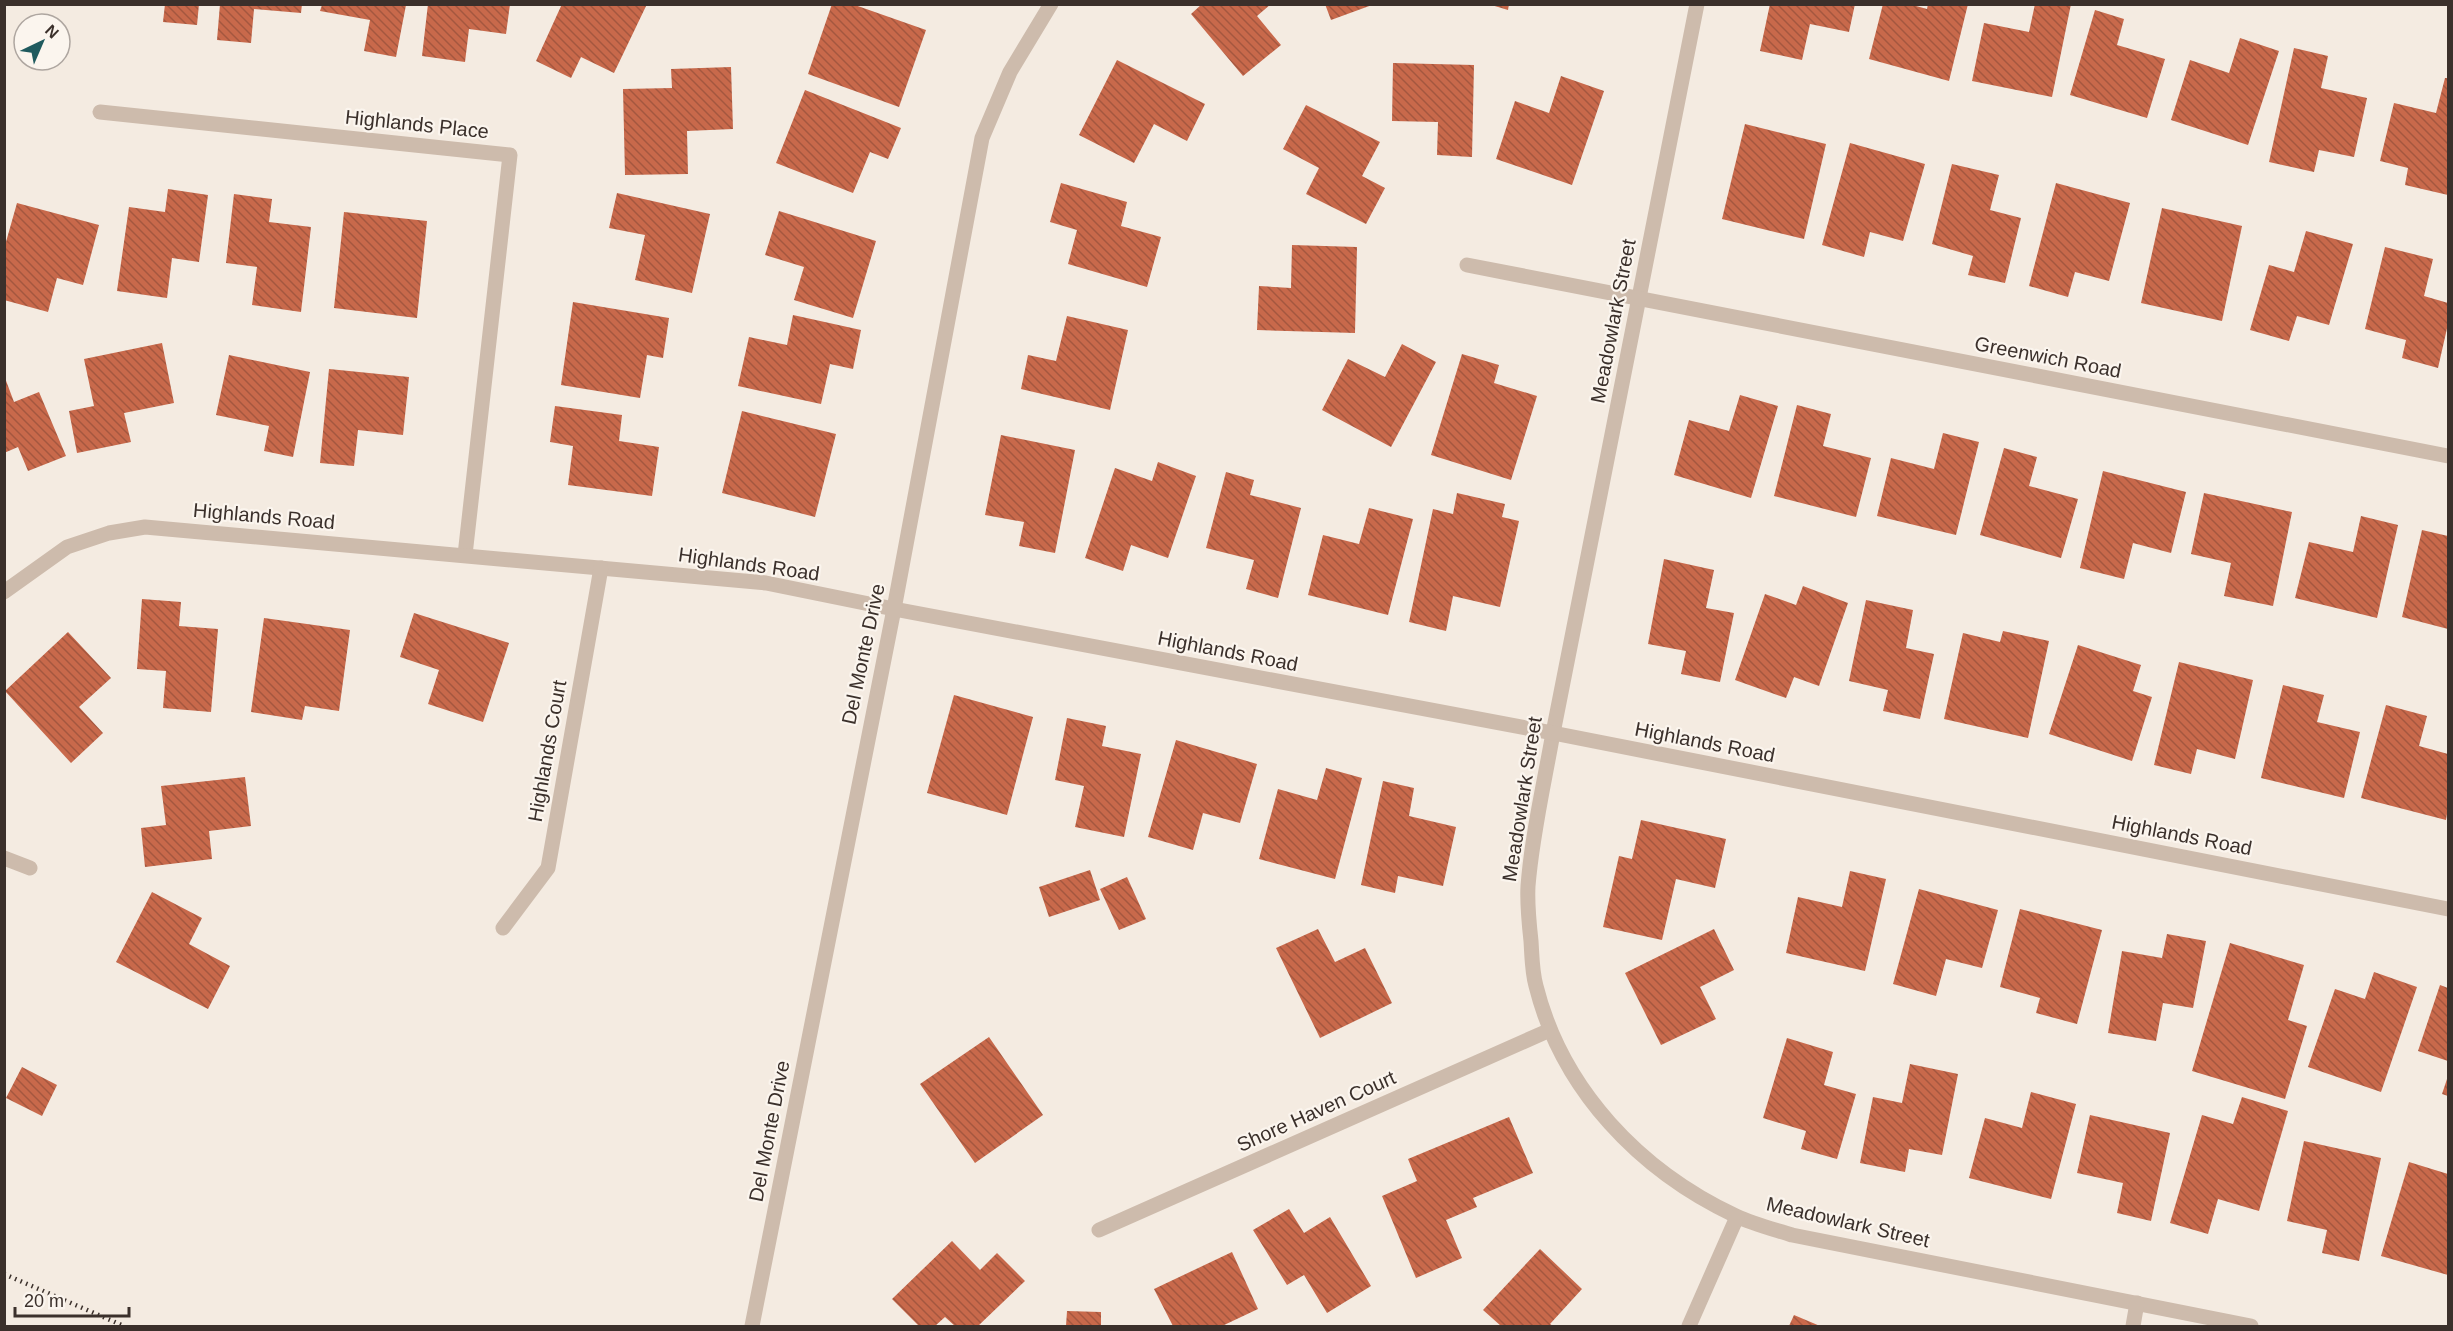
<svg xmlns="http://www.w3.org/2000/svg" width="2453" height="1331" font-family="Arial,sans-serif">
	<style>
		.building { fill: url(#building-back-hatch) }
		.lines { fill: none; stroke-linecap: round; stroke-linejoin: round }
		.minor { stroke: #cdbbac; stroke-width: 15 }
		.rail { stroke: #3b302b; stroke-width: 4.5; stroke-dasharray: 1.5 4.5; stroke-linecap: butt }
		.labels { text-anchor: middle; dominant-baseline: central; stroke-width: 4.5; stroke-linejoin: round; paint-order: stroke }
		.street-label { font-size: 20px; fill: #3b302b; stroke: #fbf5ee }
	</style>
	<defs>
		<pattern id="building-back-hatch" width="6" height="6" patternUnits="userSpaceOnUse" patternTransform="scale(1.5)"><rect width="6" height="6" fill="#c8694b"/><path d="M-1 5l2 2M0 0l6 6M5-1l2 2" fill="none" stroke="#a4573f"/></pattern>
	</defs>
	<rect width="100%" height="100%" fill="#f4ebe1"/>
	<!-- building -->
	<g class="building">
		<polygon points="165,4 199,4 197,25 163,22"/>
		<polygon points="220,4 302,4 301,13 254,9 251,43 217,40"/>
		<polygon points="428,4 510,4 506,34 469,29 465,62 422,56"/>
		<polygon points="562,4 647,4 614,73 581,57 571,78 536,61"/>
		<polygon points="832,4 852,4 926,30 899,107 808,74"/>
		<polygon points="1202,4 1271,4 1257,16 1281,45 1243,76 1191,14"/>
		<polygon points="1325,4 1372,4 1372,5 1331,20"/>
		<polygon points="1488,4 1509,4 1508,10"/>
		<polygon points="1770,4 1855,4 1849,32 1810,24 1802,60 1760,51"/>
		<polygon points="1883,4 1909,4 1927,9 1928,4 1968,4 1949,81 1869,59"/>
		<polygon points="2035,4 2071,4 2052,97 1972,81 1984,23 2029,32"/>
		<polygon points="322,5 406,5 396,57 364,51 370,20 320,11"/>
		<polygon points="2095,10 2124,19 2117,45 2165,59 2147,118 2070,95"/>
		<polygon points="2240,38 2279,51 2248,145 2171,120 2190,60 2229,73"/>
		<polygon points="2294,48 2328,56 2321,88 2367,98 2354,157 2319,150 2314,172 2269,162"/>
		<polygon points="1117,60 1205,104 1187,141 1154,124 1134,163 1079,135"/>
		<polygon points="1393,63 1474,65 1472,157 1437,155 1438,122 1392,121"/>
		<polygon points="731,67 733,129 687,131 688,174 625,175 623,89 672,88 671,69"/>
		<polygon points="1561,76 1604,91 1572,185 1496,159 1515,101 1549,113"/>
		<polygon points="2445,78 2448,78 2448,195 2405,185 2408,168 2380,161 2394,103 2436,113"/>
		<polygon points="805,90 901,128 888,159 870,152 853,193 776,163"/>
		<polygon points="1306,105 1380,142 1362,176 1385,188 1366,224 1306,194 1319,168 1283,149"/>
		<polygon points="1745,124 1826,144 1804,239 1722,219"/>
		<polygon points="1850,143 1925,164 1903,241 1870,232 1864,257 1822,245"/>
		<polygon points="1952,164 1999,175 1990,210 2021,218 2005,283 1968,275 1973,256 1932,244"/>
		<polygon points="1061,183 1127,202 1121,226 1161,237 1147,287 1068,264 1077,230 1050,222"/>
		<polygon points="2056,183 2130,203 2109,281 2075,272 2068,297 2029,286"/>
		<polygon points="168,189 208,195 199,262 172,258 167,298 117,291 129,207 165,212"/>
		<polygon points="617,193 710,214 692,293 635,280 645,235 609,228"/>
		<polygon points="234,194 272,199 269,222 311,227 301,312 252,305 257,267 226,263"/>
		<polygon points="17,203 99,225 83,285 57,278 48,312 4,300 4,249"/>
		<polygon points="2162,208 2242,226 2222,321 2141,303"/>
		<polygon points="779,211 876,241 853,318 794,300 804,267 765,255"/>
		<polygon points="344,212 427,221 417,318 334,308"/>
		<polygon points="2306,231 2353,244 2329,325 2297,316 2289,341 2250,330 2269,265 2294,272"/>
		<polygon points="1292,245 1357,247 1355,333 1257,330 1259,286 1291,288"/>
		<polygon points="2385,247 2433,259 2424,296 2448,303 2448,324 2438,368 2402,358 2406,340 2365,329"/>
		<polygon points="573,302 669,318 663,358 647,355 640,398 561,385"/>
		<polygon points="793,315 861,330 853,369 830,364 821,404 738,386 749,337 787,345"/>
		<polygon points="1067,316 1128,330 1110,410 1021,389 1028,355 1056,361"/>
		<polygon points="162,343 174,403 124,413 131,442 77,453 69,411 94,406 84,359"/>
		<polygon points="1402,344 1436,362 1391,447 1322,410 1348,359 1385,377"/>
		<polygon points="1462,354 1499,365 1494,383 1537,396 1511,480 1431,455"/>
		<polygon points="229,355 310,372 293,457 264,451 269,426 216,415"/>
		<polygon points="329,369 409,377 403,435 358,430 354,466 320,463"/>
		<polygon points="5,378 14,402 39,392 66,456 28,471 18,447 4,453"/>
		<polygon points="1740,395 1778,406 1751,498 1674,475 1689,420 1729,431"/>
		<polygon points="1797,405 1831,414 1823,446 1871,458 1856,517 1774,496"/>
		<polygon points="555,406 622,415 619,441 659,447 652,496 568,485 573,446 550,442"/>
		<polygon points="742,411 836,434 815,517 722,493"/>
		<polygon points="1943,433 1979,442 1956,535 1877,516 1891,458 1934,469"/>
		<polygon points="1001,435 1075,450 1055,553 1019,546 1024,522 985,515"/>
		<polygon points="2004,448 2037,457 2029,486 2078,499 2061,558 1980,535"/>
		<polygon points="1158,462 1196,476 1168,558 1131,545 1123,571 1085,558 1115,468 1152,481"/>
		<polygon points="2103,471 2186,492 2171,553 2133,543 2124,579 2080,568"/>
		<polygon points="1226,472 1254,480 1250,495 1301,508 1278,598 1246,589 1254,560 1206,548"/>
		<polygon points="1457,493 1505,504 1502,517 1519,521 1500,607 1453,596 1446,631 1409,622 1433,509 1453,514"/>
		<polygon points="2204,493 2292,512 2273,606 2224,596 2231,563 2191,554"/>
		<polygon points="1369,508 1413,519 1388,615 1308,595 1323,535 1359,544"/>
		<polygon points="2361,516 2398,525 2377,618 2295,598 2309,542 2353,552"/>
		<polygon points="2422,530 2448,536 2448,629 2402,617"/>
		<polygon points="1664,559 1714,570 1706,608 1734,613 1720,682 1681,674 1686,651 1648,644"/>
		<polygon points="1803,586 1848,603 1819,686 1794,677 1786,698 1735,680 1765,594 1796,605"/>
		<polygon points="142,599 181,602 179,626 218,629 211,712 163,708 166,671 137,669"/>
		<polygon points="1866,600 1913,610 1906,648 1934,654 1920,719 1883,711 1888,690 1849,681"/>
		<polygon points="414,613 509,643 483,722 428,704 439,670 400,657"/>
		<polygon points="264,618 350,630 339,711 305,706 302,720 251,712"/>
		<polygon points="2003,631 2049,641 2028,738 1944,719 1963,633 2000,642"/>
		<polygon points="68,632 111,678 79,707 103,733 71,763 5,691"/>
		<polygon points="2078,645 2141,665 2133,691 2152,697 2132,761 2049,734"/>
		<polygon points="2179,662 2253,680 2235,759 2197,749 2191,774 2154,765"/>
		<polygon points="2283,685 2324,695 2317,722 2360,732 2344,798 2261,778"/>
		<polygon points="954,695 1033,717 1007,815 927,793"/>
		<polygon points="2386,705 2427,716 2419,746 2448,754 2448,808 2446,820 2361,798"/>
		<polygon points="1067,718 1106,726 1102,746 1141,754 1124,837 1075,827 1084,786 1055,780"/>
		<polygon points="1176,740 1257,764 1240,823 1203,813 1193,850 1148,837"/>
		<polygon points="1326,768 1362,778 1335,879 1259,859 1278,789 1317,800"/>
		<polygon points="245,777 251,826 209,831 212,859 145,867 141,828 166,825 161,786"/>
		<polygon points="1383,781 1414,788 1409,816 1456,827 1443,886 1398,876 1395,893 1361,885"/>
		<polygon points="1641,820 1726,839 1715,888 1676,879 1662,940 1603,927 1619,856 1632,859"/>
		<polygon points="1090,870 1100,900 1049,917 1039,887"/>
		<polygon points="1850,871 1886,879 1865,971 1786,953 1798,897 1842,907"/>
		<polygon points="1127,877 1146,919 1119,930 1100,889"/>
		<polygon points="1919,889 1998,910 1982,968 1946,959 1936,996 1893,984"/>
		<polygon points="152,892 202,918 189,944 230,966 208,1009 116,962"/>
		<polygon points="2020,909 2102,930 2077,1024 2036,1013 2040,998 2000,987"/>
		<polygon points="1318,929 1335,962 1365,948 1392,1003 1320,1038 1276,948"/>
		<polygon points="1714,929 1734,970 1700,987 1716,1019 1661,1045 1625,973"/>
		<polygon points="2167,934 2206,941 2193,1008 2163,1003 2156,1041 2108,1033 2122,951 2162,958"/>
		<polygon points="2230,943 2304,965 2288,1020 2307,1026 2285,1099 2192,1071"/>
		<polygon points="2374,972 2417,987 2381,1092 2308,1067 2335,989 2365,999"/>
		<polygon points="2440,985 2448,988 2448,1061 2418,1051"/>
		<polygon points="989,1037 1043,1115 975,1163 920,1084"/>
		<polygon points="1787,1038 1833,1052 1824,1085 1856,1094 1837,1159 1801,1149 1806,1131 1763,1118"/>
		<polygon points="1910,1064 1958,1074 1942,1155 1909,1149 1905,1172 1860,1163 1873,1097 1902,1103"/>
		<polygon points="22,1067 57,1085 42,1116 6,1098"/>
		<polygon points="2448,1076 2448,1096 2442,1094"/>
		<polygon points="2031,1092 2076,1104 2051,1199 1969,1178 1985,1118 2022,1128"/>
		<polygon points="2242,1097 2288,1111 2259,1211 2218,1199 2208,1234 2170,1223 2202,1115 2233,1124"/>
		<polygon points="2090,1115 2170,1133 2151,1221 2117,1213 2123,1183 2077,1173"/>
		<polygon points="1509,1117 1533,1173 1473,1198 1477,1207 1446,1220 1462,1258 1416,1278 1382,1196 1417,1181 1408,1159"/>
		<polygon points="2304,1141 2381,1158 2359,1261 2322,1253 2327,1230 2287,1221"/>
		<polygon points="2409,1162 2448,1174 2448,1275 2381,1256"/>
		<polygon points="1289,1209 1304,1233 1330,1217 1371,1286 1327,1313 1304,1275 1287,1285 1253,1230"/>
		<polygon points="952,1241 980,1270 997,1253 1025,1281 978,1326 955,1326 945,1317 935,1326 919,1326 892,1299"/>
		<polygon points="1540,1249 1582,1289 1550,1324 1553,1326 1501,1326 1483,1310"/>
		<polygon points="1232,1252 1258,1309 1222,1326 1173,1326 1154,1289"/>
		<polygon points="1067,1311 1101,1312 1101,1326 1066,1326"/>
		<polygon points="1794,1315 1820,1326 1789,1326"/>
	</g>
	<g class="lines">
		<!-- minor -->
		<g class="minor">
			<path d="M1697 4 1553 733C1544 784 1532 835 1528 886 1527 904 1529 923 1531 941 1532 956 1532 972 1536 986 1562 1090 1640 1171 1736 1216 1753 1224 1773 1229 1792 1235L2251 1326"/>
			<polyline points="100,112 510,155 465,555"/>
			<polyline points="1467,265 2448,456"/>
			<polyline points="4,592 67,547 109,533 145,527 766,583 894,609 1553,733 2448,909"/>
			<polyline points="4,858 30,868"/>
			<polyline points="503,928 548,868 601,568"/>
			<polyline points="1099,1230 1550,1030"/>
			<polyline points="752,1326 894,609 982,138 1010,72 1051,4"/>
			<polyline points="1689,1326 1737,1217"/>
			<polyline points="2133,1326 2137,1303"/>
		</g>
		<!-- rail -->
		<polyline class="rail" points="4,1274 124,1326"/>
	</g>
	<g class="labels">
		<!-- street labels -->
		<g class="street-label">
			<text transform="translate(417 124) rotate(6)">Highlands Place</text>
			<text transform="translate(1613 321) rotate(-79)">Meadowlark Street</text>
			<text transform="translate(2048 357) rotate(11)">Greenwich Road</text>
			<text transform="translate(264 516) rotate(5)">Highlands Road</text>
			<text transform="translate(749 564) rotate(8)">Highlands Road</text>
			<text transform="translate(1228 651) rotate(11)">Highlands Road</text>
			<text transform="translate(863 654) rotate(-78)">Del Monte Drive</text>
			<text transform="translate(1705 742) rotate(11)">Highlands Road</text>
			<text transform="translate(547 751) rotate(-80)">Highlands Court</text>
			<text transform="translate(1522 799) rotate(-81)">Meadowlark Street</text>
			<text transform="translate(2182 835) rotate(11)">Highlands Road</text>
			<text transform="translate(1316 1111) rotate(-24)">Shore Haven Court</text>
			<text transform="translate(769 1131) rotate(-79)">Del Monte Drive</text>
			<text transform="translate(1848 1222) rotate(13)">Meadowlark Street</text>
		</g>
	</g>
	<!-- border -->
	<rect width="2453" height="1331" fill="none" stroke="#3b302b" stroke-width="12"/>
	<!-- north arrow -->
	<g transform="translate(42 42) rotate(44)"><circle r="28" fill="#fbf5ee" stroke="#aea6a0" stroke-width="1.5"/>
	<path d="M0-4.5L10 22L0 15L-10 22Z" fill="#1f5a5e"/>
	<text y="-9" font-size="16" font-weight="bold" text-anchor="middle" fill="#3b302b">N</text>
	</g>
	<!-- scale -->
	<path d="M15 1307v9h114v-9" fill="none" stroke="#3b302b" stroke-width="3"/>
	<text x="24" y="1307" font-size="18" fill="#3b302b" stroke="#fbf5ee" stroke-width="4.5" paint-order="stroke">20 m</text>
</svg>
